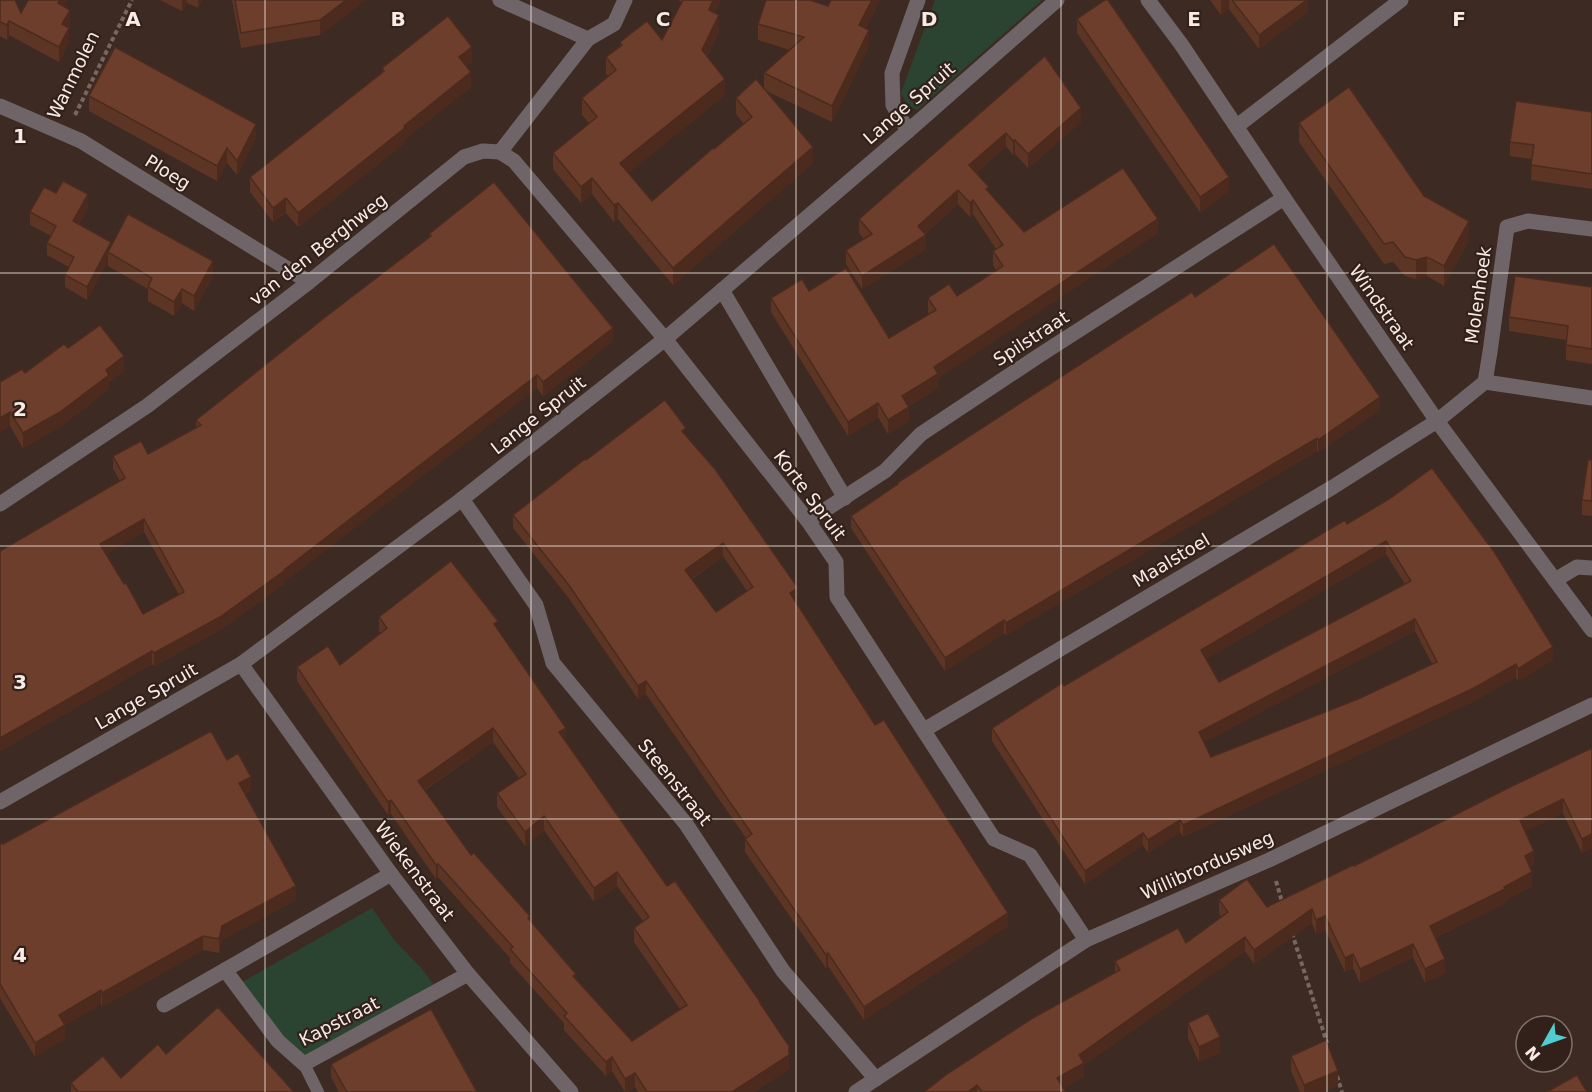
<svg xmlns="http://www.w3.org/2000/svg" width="1592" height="1092" font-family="'DejaVu Sans',sans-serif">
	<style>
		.green { fill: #2b4431 }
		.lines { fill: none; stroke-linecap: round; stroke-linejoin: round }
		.path { stroke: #786760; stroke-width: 4; stroke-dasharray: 4.5 3; stroke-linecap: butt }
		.lane { stroke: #6f6568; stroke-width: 12 }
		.street { stroke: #6f6568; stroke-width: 15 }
		.wall { fill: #5d3525; fill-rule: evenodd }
		.shaded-wall { fill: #4c2b1e }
		.building { fill: #6c3e2b; stroke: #4c2b1e; stroke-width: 1.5; fill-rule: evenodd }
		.grid { fill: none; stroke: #f8ebe6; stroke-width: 1.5; stroke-opacity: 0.55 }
		.labels { text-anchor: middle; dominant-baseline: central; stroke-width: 4.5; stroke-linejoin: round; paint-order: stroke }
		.street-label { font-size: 18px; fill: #f8ebe6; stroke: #32211a }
		.grid-label { font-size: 20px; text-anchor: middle; font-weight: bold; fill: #f8ebe6; stroke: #32211a; stroke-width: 4.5; stroke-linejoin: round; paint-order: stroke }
	</style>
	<rect width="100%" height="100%" fill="#3d2b23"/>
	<!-- green -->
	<g class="green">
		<polygon points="935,0 1042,0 917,110 908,105 901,93"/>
		<polygon points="372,908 395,941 422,969 433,984 409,1001 304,1059 237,985"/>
	</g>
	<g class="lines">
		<!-- path -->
		<g class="path">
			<polyline points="75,115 132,0"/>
			<polyline points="1276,881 1282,902"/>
			<polyline points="1292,933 1327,1043"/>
			<polyline points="1337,1076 1342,1092"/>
		</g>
		<!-- lane -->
		<polyline class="lane" points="304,1064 318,1092"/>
		<!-- street -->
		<g class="street">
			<polyline points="500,0 588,39"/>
			<polyline points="1148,0 1181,44 1284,198 1437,421 1592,630"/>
			<polyline points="0,106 81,141 309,282"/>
			<polyline points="1237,126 1401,0"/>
			<polyline points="908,131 893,105 892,73 918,0"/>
			<polyline points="500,152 514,161 665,339 808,521 836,562 837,597 994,839 1030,855 1086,940"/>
			<polyline points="500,152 588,39 614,24 625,0"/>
			<polyline points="722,290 845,498"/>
			<polyline points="1485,382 1592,398"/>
			<polyline points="462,499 536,605 553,663 686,824 783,971 876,1079"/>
			<polyline points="0,504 147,406 309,282 464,157 483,151 500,152"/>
			<polyline points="808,521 885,471 921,434 1040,355 1284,198"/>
			<polyline points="1555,580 1577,567 1592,568"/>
			<polyline points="241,664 391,874 468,974 571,1092"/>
			<polyline points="924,730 1333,487 1437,421 1485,382 1490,352 1507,227 1528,221 1592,229"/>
			<polyline points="0,802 241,664 462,499 665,339 908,131 1057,0"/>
			<polyline points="391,874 225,970 278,1041 304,1064 468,974"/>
			<polyline points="164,1005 225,970"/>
			<polyline points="856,1092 1086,940 1269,860 1592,705"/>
		</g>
	</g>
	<!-- wall -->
	<g class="wall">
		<polygon points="0,0 21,13 64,6 70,24 68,27 69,42 59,62 9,35 7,40 0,36"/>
		<polygon points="160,0 202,0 198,8 187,3 182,11"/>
		<polygon points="232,0 365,0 320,35 241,48"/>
		<polygon points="678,0 721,0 715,13 719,32 707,56 725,95 628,173 652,201 744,124 736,114 736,98 764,88 764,73 790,50 758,40 758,24 828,6 831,0 880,0 866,28 869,46 832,122 766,91 813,163 673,285 618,219 614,222 592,194 581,203 553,169 553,153 589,123 582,115 582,98 608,76 606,74 606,57 620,46 620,42 662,40 682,2"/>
		<polygon points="1210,0 1310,0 1308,1 1308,12 1259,49 1229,9 1221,15"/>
		<polygon points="1077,19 1229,191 1200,212 1077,33"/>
		<polygon points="1045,56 1081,122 1028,168 1015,154 1013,155 1006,146 976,173 989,192 1024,232 1158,233 938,378 938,388 909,406 909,421 888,434 878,417 848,436 771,312 771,298 809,291 889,338 929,314 928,312 928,298 957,296 996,270 993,265 993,251 996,249 973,214 970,217 958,204 925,234 926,249 862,289 846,264 846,250 864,239 859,233 859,219"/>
		<polygon points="472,62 466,66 471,87 405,139 405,143 298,227 286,213 273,222 250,192 250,177 382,73 382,68"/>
		<polygon points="89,96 256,138 237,175 227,163 217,181 89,111"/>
		<polygon points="1592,112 1592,189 1531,180 1532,159 1510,156 1510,142"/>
		<polygon points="1299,123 1424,196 1469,240 1444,286 1427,276 1416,279 1405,276 1393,262 1384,264 1299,142"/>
		<polygon points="88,207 79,224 111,245 213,276 194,311 182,303 174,316 148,301 148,289 108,266 108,261 87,300 65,287 65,275 69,267 47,255 47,243 51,236 30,225 30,212"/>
		<path d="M429 234 613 341 543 396 537 388 284 582V584L220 630 154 666 152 664 0 751V551L120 481 113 469V456L148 454 196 428V420L429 238ZM144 532 179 595 143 614 106 554Z"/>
		<polygon points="1592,287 1592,364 1566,360 1566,340 1509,331 1509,317"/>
		<polygon points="1195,297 1380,410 1318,452 1317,451 1006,635 1004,633 945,671 851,528 851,516 897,485 897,483"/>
		<polygon points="68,348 124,371 109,382 109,389 60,427 23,448 10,426 0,432 0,382 25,373"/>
		<path d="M686 435 798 602H796L875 725 1008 926 864 1020 828 966 826 968 745 852V839L746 838 646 694 638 699 568 597 513 528V515L586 460ZM723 556 747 591 716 612 692 579Z"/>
		<polygon points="1592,460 1592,516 1582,515 1582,500"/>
		<path d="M1389 499 1553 660 1518 681 1516 677 1474 701 1183 837 1180 832 1148 853 1143 845 1085 884 992 741V728L1064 686 1347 524ZM1386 554 1405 584 1219 682 1206 659ZM1415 631 1432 664 1358 699 1211 757 1204 742Z"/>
		<path d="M379 617 498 629 566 742 667 886 761 1005 789 1069 754 1092H638L635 1087 627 1092H625L612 1071 606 1076 564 1030V1023L510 963V958L438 877 436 879 391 814 388 815 297 681V667L340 665 380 633 379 631ZM493 742 519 778 497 793V807L525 846 544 830 594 902 617 886 643 921 634 928V942L680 1009 632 1041 576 980 530 921 471 855 425 790Z"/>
		<polygon points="1592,748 1592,848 1582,853 1563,813 1525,831 1534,865 1530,867 1532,886 1505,901 1505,903 1435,938 1445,973 1425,983 1413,957 1360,983 1353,968 1345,972 1325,930 1316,934 1312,923 1254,964 1245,951 1084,1065 1084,1077 1063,1088 1066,1092 924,1092 1115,972 1115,961 1186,943 1221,917 1219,913 1219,900 1267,907 1354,866"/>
		<polygon points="227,760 251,790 245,794 296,900 222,940 219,953 203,950 102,1007 101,1004 65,1025 65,1038 35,1057 0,998 0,844 3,844"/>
		<polygon points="1188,1023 1220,1052 1199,1062 1188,1038"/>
		<polygon points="166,1054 294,1092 71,1092 71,1083 121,1078"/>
		<polygon points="1291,1056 1338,1085 1323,1092 1300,1092 1291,1071"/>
		<polygon points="331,1064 477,1092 339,1092 331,1077"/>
	</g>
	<!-- shaded-wall -->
	<g class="shaded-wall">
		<polygon points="60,0 68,0 58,17 58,3"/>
		<polygon points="182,0 187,0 187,3 182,11"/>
		<polygon points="198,0 202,0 198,8"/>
		<polygon points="346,0 365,0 320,35 320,20"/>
		<polygon points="713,0 721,0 709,26 709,10"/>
		<polygon points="872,0 880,0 859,42 859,25"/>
		<polygon points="1223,0 1229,0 1229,9 1221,15 1221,1"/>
		<polygon points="1303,0 1310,0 1308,1 1308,12 1259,49 1259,35"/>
		<polygon points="70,10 70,24 62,38 62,24"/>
		<polygon points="719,15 719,32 702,67 702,50"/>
		<polygon points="9,21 9,35 7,40 7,25"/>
		<polygon points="69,28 69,42 59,62 59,47"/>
		<polygon points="869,30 869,46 832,122 832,106"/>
		<polygon points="472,47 472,62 459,72 459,57"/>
		<polygon points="471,72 471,87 405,139 405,143 298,227 298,213 404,126"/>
		<polygon points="725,79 725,95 620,180 620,163"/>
		<polygon points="1081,108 1081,122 1028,168 1028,154"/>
		<polygon points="256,124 256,138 237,175 237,161"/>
		<polygon points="1006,133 1006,146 969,179 969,165"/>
		<polygon points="1015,140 1015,154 1013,155 1013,141"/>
		<polygon points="813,147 813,163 673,285 673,268"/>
		<polygon points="227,148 227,163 217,181 217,166"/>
		<polygon points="1229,177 1229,191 1200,212 1200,197"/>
		<polygon points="592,178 592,194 581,203 581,187"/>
		<polygon points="958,190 958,204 918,240 918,226"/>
		<polygon points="88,194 88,207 73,234 73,221"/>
		<polygon points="286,198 286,213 273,222 273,208"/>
		<polygon points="973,200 973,214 970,217 970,203"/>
		<polygon points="618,203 618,219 614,222 614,205"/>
		<polygon points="1158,219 1158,233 938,378 938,388 902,410 902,396 934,367"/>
		<polygon points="1469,221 1469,240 1444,286 1444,266"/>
		<polygon points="926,235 926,249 862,289 862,276"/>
		<polygon points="111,242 111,254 108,252 108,261 87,300 87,287"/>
		<polygon points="1427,257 1427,276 1416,279 1416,260"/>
		<polygon points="213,261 213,276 194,311 194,296"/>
		<polygon points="182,289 182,303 174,316 174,302"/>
		<polygon points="613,328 613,341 543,396 543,382"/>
		<polygon points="124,356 124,371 109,382 109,389 60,427 23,448 23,433"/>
		<polygon points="537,375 537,388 284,582 284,584 220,630 154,666 154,653 284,570"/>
		<polygon points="1380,397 1380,410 1318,452 1318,440"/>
		<polygon points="878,403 878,417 848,436 848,422"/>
		<polygon points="909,407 909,421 888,434 888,420"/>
		<polygon points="10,412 10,426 0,432 0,418"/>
		<polygon points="1317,438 1317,451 1006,635 1006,623"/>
		<polygon points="144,519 144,532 100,558 100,544"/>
		<polygon points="1386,541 1386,554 1201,662 1201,650"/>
		<polygon points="723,543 723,556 685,583 685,570"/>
		<polygon points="798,588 798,602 790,607 790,593"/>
		<polygon points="1415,619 1415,631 1199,745 1199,732"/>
		<polygon points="1004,620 1004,633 945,671 945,658"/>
		<polygon points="1553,647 1553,660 1518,681 1518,669"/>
		<polygon points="152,651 152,664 0,751 0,738"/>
		<polygon points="1516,664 1516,677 1474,701 1183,837 1183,825"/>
		<polygon points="646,681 646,694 638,699 638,686"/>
		<polygon points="493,728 493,742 418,794 418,781"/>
		<polygon points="566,728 566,742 559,732"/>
		<polygon points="251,777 251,790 239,797 239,783"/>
		<polygon points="1563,799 1563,813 1520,834 1520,820"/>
		<polygon points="391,800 391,814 388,815 388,802"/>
		<polygon points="544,816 544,830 525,846 525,832"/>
		<polygon points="1180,820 1180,832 1148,853 1148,840"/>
		<polygon points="1143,833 1143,845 1085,884 1085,871"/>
		<polygon points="1592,834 1592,848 1582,853 1582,839"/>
		<polygon points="1534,851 1534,865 1525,870 1525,856"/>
		<polygon points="438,864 438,877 436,879 436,865"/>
		<polygon points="617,872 617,886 594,902 594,888"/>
		<polygon points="1532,872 1532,886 1505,901 1505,903 1430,940 1430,926"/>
		<polygon points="296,886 296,900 222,940 219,953 219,939 222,926"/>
		<polygon points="1312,909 1312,923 1254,964 1254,950"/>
		<polygon points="1008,913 1008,926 864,1020 864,1007"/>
		<polygon points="1325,916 1325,930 1316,934 1316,920"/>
		<polygon points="203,936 203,950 102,1007 102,993"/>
		<polygon points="1245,937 1245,951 1084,1065 1084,1077 1057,1092 1057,1078 1079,1055"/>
		<polygon points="1413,944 1413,957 1360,983 1360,969"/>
		<polygon points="828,953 828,966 826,968 826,955"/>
		<polygon points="1353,954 1353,968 1345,972 1345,958"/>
		<polygon points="1445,959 1445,973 1425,983 1425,969"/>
		<polygon points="101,990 101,1004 65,1025 65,1038 35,1057 35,1043 59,1015"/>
		<polygon points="1220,1037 1220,1052 1199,1062 1199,1047"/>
		<polygon points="789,1055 789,1069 754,1092 732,1092"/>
		<polygon points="612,1057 612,1071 606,1076 606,1062"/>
		<polygon points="1338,1071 1338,1085 1323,1092 1304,1092 1304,1085"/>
		<polygon points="635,1073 635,1087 627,1092 625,1092 625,1079"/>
		<polygon points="977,1085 977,1092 968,1092"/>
	</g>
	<!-- building -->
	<g class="building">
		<polygon points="0,0 15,0 21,13 28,0 60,0 58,3 70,10 62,24 69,28 59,47 9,21 7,25 0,22"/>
		<polygon points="235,0 346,0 320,20 241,33"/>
		<polygon points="683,0 713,0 709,10 719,15 702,50 725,79 620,163 652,201 713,148 714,149 752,117 736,98 756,79 813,147 673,268 618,203 614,205 592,178 581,187 553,153 597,117 582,98 616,70 606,57 622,45 620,42 647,21 662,40"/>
		<polygon points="766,0 810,0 828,6 831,0 872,0 859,25 869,30 832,106 764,73 804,37 758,24"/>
		<polygon points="1105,0 1108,0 1229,177 1200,197 1077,19"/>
		<polygon points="1232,0 1307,0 1259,35"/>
		<polygon points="448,16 472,47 459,57 471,72 404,126 405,128 298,213 286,198 273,208 250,177 384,71 382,68"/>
		<polygon points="115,47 256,124 237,161 227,148 217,166 89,96"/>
		<polygon points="1045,56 1081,108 1028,154 1015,140 1013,141 1006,133 969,165 989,187 986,189 1024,232 1123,168 1158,219 934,367 938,374 902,396 909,407 888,420 878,403 848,422 771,298 802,279 809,291 846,268 889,338 936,310 928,298 949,284 957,296 1003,266 993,251 1003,245 973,200 970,203 958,190 918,226 926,235 862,276 846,250 872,234 859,219"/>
		<polygon points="1349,87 1424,196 1469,221 1444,266 1427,257 1416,260 1405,257 1393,242 1384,244 1299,123"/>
		<polygon points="1516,101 1592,112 1592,174 1531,165 1534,145 1510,142"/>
		<polygon points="63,181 88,194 73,221 111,242 87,287 65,275 74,257 47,243 56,226 30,212 44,187 56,193"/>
		<path d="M494 182 613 328 543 382 537 375 284 570V571L220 617 154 653 152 651 0 738V551L125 478 113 456 141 441 148 454 201 425 196 420 324 318 431 236 429 234ZM144 519 184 592 143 614 126 583 124 584 100 544Z"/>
		<polygon points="128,214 213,261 194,296 182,289 174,302 148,287 152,278 108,252"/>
		<polygon points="1274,244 1380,397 1318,440 1317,438 1006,623 1004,620 945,658 851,516 898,484 897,483 1192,292 1195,297"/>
		<polygon points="1515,276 1592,287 1592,349 1566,345 1568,326 1509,317"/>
		<polygon points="100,325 124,356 106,370 109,375 60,412 23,433 10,412 0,418 0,382 22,369 25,373 64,344 68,348"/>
		<path d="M665 400 686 428 682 431 715 469 798 588 790 593 875 725 884 720 1008 913 864 1007 828 953 826 955 745 839 752 834 646 681 638 686 568 584 513 515 585 459 586 460ZM723 543 753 587 716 612 685 570Z"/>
		<polygon points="1588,460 1592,460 1592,501 1582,500"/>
		<path d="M1432 468 1495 553 1553 647 1518 669 1516 664 1474 688 1183 825 1180 820 1148 840 1143 833 1085 871 992 728 1062 683 1064 686 1345 520 1347 524 1389 499ZM1386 541 1411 581 1219 682 1201 650ZM1415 619 1437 662 1358 699 1211 757 1199 732Z"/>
		<path d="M451 561 498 621 494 624 566 728 559 732 667 886 675 881 761 1003H760L789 1046V1055L732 1092H647L635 1073 625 1079 612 1057 606 1062 564 1016 567 1013 510 949 513 947 438 864 436 865 391 800 388 802 297 667 328 646 340 665 387 628 379 617ZM493 728 526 774 497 793 525 832 544 816 594 888 617 872 649 917 634 928 687 1005 632 1041 573 976 576 974 528 918 530 916 474 853 471 855 418 781Z"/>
		<polygon points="211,731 227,760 238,753 251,777 239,783 296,886 222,926 219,939 203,936 102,993 101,990 59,1015 65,1025 35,1043 0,984 0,844 2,843 3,844"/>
		<polygon points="1592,748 1592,834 1582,839 1563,799 1520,820 1534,851 1525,856 1532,872 1504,887 1505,889 1430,926 1445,959 1425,969 1413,944 1360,969 1353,954 1345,958 1325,916 1316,920 1312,909 1254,950 1245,937 1079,1055 1084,1063 1057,1078 1066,1092 982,1092 977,1085 968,1092 924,1092 947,1074 1031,1019 1120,970 1115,961 1178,928 1186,943 1228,912 1219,900 1247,879 1267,907 1353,865 1354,866 1512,786"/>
		<polygon points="218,1007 294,1092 78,1092 71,1083 103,1056 121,1078 158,1044 166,1054"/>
		<polygon points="431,1009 477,1092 347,1092 331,1064"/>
		<polygon points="1208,1013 1220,1037 1199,1047 1188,1023"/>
		<polygon points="1326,1040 1338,1071 1304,1085 1291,1056"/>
		<polygon points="1577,1075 1587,1092 1547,1092"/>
	</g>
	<!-- grid -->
	<path class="grid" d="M265 0V1092M531 0V1092M796 0V1092M1061 0V1092M1327 0V1092M0 273H1592M0 546H1592M0 819H1592"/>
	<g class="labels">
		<!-- street labels -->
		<g class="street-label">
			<text transform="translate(73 75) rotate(-64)">Wanmolen</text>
			<text transform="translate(909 103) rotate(-41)">Lange Spruit</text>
			<text transform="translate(168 172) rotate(32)">Ploeg</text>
			<text transform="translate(318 249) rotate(-38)">van den Berghweg</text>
			<text transform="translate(1478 295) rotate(-82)">Molenhoek</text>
			<text transform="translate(1382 307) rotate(55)">Windstraat</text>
			<text transform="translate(1031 338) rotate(-33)">Spilstraat</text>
			<text transform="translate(538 415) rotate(-38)">Lange Spruit</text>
			<text transform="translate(810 495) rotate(53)">Korte Spruit</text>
			<text transform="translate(1171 560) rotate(-31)">Maalstoel</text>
			<text transform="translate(146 696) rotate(-30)">Lange Spruit</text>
			<text transform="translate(675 782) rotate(51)">Steenstraat</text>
			<text transform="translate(1207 865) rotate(-24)">Willibrordusweg</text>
			<text transform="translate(415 871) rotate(53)">Wiekenstraat</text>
			<text transform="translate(339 1021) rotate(-27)">Kapstraat</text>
		</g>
	</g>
	<g class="grid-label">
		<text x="133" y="26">A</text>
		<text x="398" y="26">B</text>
		<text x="663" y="26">C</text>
		<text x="929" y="26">D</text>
		<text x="1194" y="26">E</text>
		<text x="1459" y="26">F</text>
		<text x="20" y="143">1</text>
		<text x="20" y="416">2</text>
		<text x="20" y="689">3</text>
		<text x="20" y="962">4</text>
	</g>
	<!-- north arrow -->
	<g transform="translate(1544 1044) rotate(230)"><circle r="28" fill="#32211a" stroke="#81726c" stroke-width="1.5"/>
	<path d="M0-4.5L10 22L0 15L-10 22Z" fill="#51ccd1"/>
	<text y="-9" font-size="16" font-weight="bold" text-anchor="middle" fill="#f8ebe6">N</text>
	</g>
</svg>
